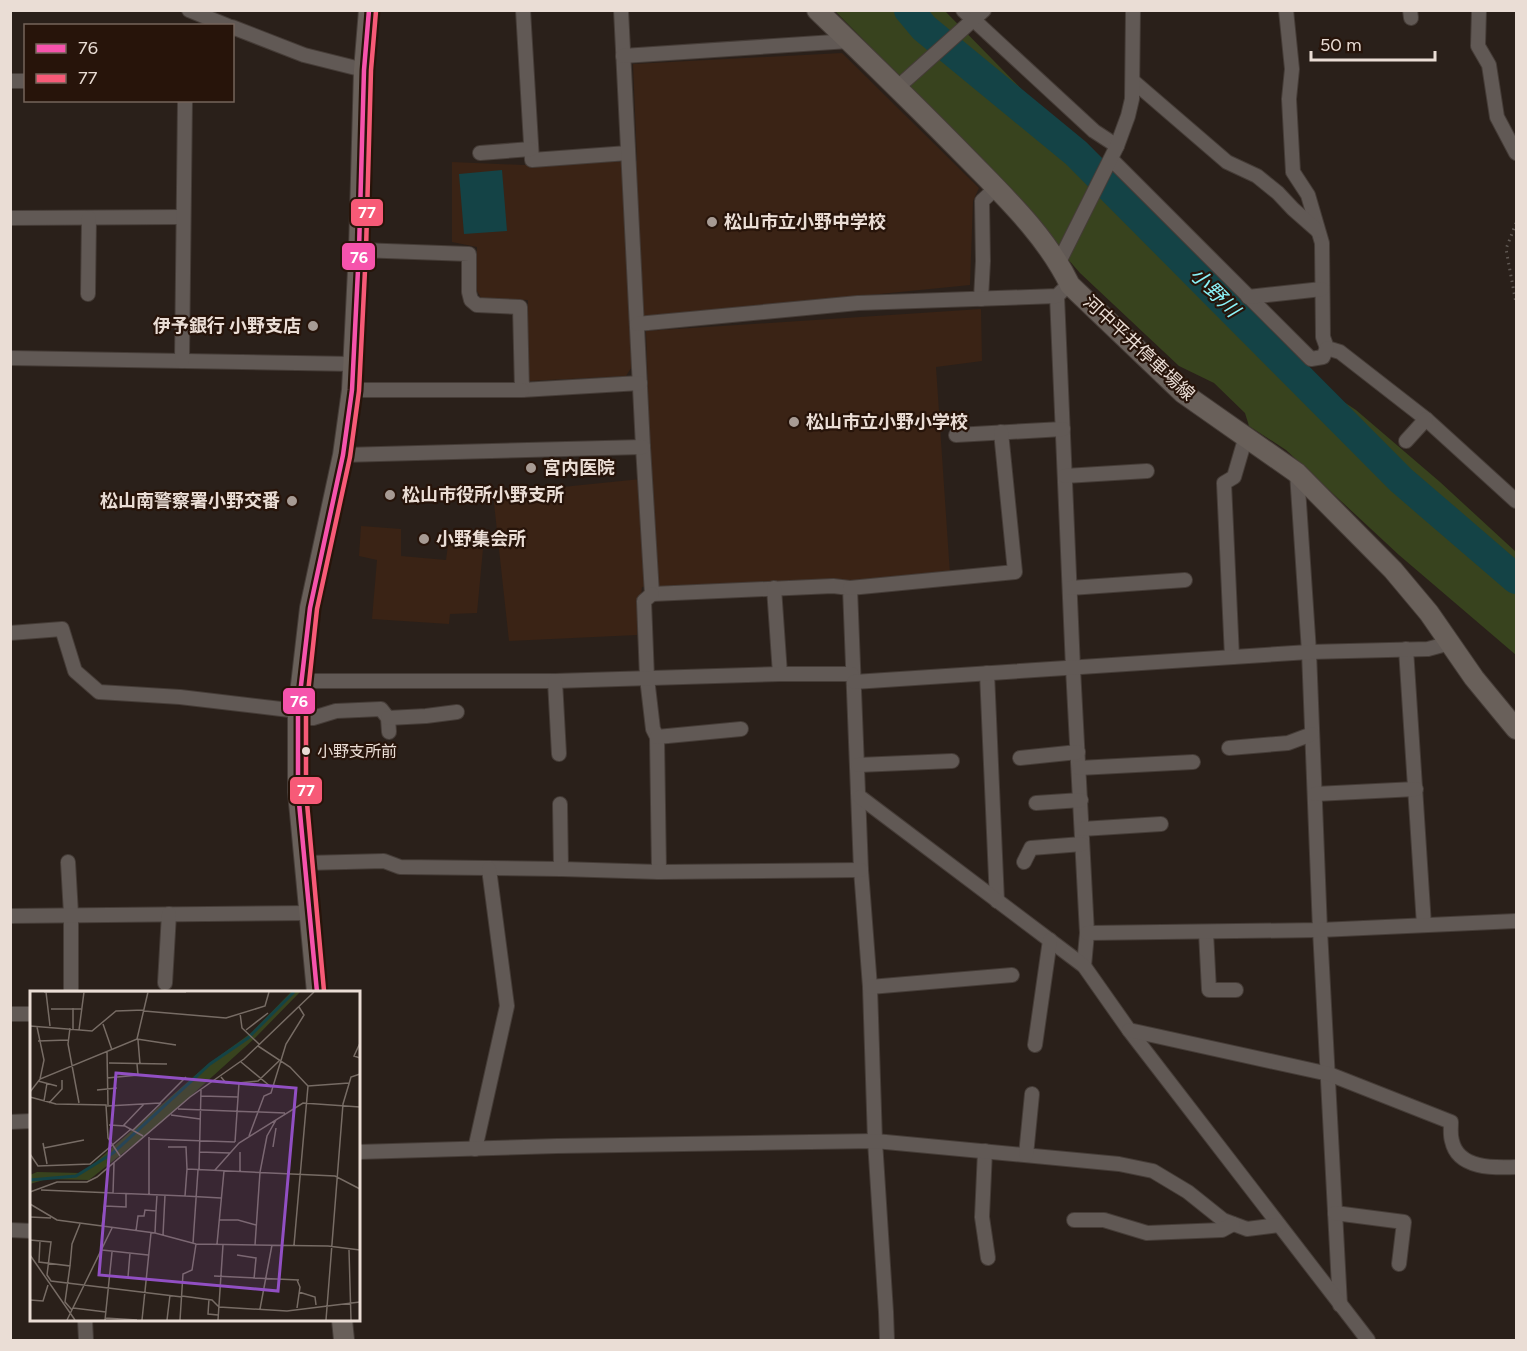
<svg xmlns="http://www.w3.org/2000/svg" width="1527" height="1351" font-family="Figtree,'Noto Sans JP',sans-serif">
	<style>
		.built { fill: #3a2315 }
		.grass { fill: #38431e }
		.water { fill: #144346 }
		.lines { fill: none; stroke-linecap: round; stroke-linejoin: round }
		.river { stroke: #144346; stroke-width: 30 }
		.street-casing { stroke: #453c37; stroke-width: 16 }
		.secondary-casing { stroke: #453c37; stroke-width: 22 }
		.path { stroke: #605853; stroke-width: 3; stroke-dasharray: 1.5 4.5; stroke-linecap: butt }
		.street { stroke: #615955; stroke-width: 14 }
		.secondary { stroke: #69605a; stroke-width: 20 }
		.bus-1-casing { stroke: #27140a; stroke-width: 9 }
		.bus-2-casing { stroke: #27140a; stroke-width: 9 }
		.bus-1 { stroke: #f653ac; stroke-width: 4.5 }
		.bus-2 { stroke: #f75a77; stroke-width: 4.5 }
		.poi-dot { fill: #a79b94; stroke: #27140a; stroke-width: 2 }
		.bus-dot { fill: #eaddd5; stroke: #27140a; stroke-width: 2 }
		.labels { text-anchor: middle; dominant-baseline: central; stroke-width: 4.5; stroke-linejoin: round; paint-order: stroke }
		.bus-label { font-size: 16px; fill: #eaddd5; stroke: #27140a; text-anchor: start }
		.poi-label { font-size: 18px; font-weight: bold; fill: #eaddd5; stroke: #27140a; text-anchor: start }
		.street-label { font-size: 18px; fill: #eaddd5; stroke: #27140a }
		.water-label { font-size: 20px; font-style: italic; fill: #8bf3f9; stroke: #27140a }
		.inset-river { fill: none; stroke: #144346; stroke-width: 3 }
		.inset-road { fill: none; stroke: #776c65; stroke-width: 1.5 }
		.view { fill: #914fc3; fill-opacity: 0.15; stroke: #914fc3; stroke-width: 3 }
		.inset-edge { fill: none; stroke: #eaddd5; stroke-width: 3 }
		.line-badge { stroke: #27140a; stroke-width: 2 }
		.badge-label { font-size: 16px; text-anchor: middle; font-weight: bold; fill: #fff }
	</style>
	<rect width="100%" height="100%" fill="#2a201a"/>
	<!-- built -->
	<g class="built">
		<polygon points="842,53 979,188 973,201 970,285 631,319 631,368 626,376 528,381 528,300 481,298 476,289 477,247 452,242 452,162 523,165 637,161 633,64"/>
		<polygon points="981,309 982,361 936,367 950,574 854,581 642,587 637,635 509,641 493,494 651,478 646,331"/>
		<polygon points="361,526 401,529 401,556 446,560 448,545 483,549 477,613 450,614 449,624 372,619 377,560 359,556"/>
	</g>
	<!-- grass -->
	<polygon class="grass" points="835,11 945,11 1097,166 1199,264 1309,379 1356,410 1440,482 1516,552 1516,655 1399,555 1286,450 1249,426 1245,413 1214,383 1179,366 1080,273 976,154"/>
	<!-- water -->
	<polygon class="water" points="502,170 507,231 464,234 459,174"/>
	<g class="lines">
		<!-- river -->
		<polyline class="river" points="909,10 924,28 1076,153 1401,480 1516,579"/>
		<!-- street casing -->
		<g class="street-casing">
			<g id="street">
				<polyline points="189,10 228,26"/>
				<polyline points="523,10 532,160 628,153"/>
				<polyline points="621,10 643,447 652,594 833,586 850,588 861,870 870,987 875,1141 886,1312 887,1340"/>
				<polyline points="963,10 1094,131 1117,146"/>
				<polyline points="1286,10 1292,69 1289,99 1293,172 1308,195 1322,243 1323,337 1327,348 1340,352 1426,419 1516,501"/>
				<polyline points="1410,10 1411,18"/>
				<polyline points="1479,10 1478,46 1489,65 1497,117 1516,153"/>
				<polyline points="232,27 304,55 364,70"/>
				<polyline points="623,56 849,41"/>
				<polyline points="10,81 26,81"/>
				<polyline points="1133,81 1227,162 1257,176 1278,193 1293,209 1318,231"/>
				<polyline points="898,87 984,10"/>
				<polyline points="480,153 531,149"/>
				<polyline points="1111,159 1311,359 1323,357 1327,348"/>
				<polyline points="10,218 183,217"/>
				<polyline points="359,250 469,254 469,292 471,300 477,305 520,307 522,390 640,383"/>
				<polyline points="1059,262 1117,146 1128,116 1132,99 1133,10"/>
				<polyline points="88,294 89,218"/>
				<polyline points="1057,296 1073,668 1087,933 1084,966"/>
				<polyline points="1248,297 1322,289"/>
				<polyline points="981,299 983,261 982,201 996,188"/>
				<polyline points="637,324 858,303 1057,296 1063,290"/>
				<polyline points="10,358 353,364"/>
				<polyline points="182,361 185,100"/>
				<polyline points="352,390 522,390"/>
				<polyline points="956,435 1063,429"/>
				<polyline points="1406,441 1426,419"/>
				<polyline points="343,455 643,447"/>
				<polyline points="1297,473 1309,652 1320,930 1340,1305"/>
				<polyline points="1065,476 1147,471"/>
				<polyline points="774,588 780,674"/>
				<polyline points="850,588 1015,572 1001,432"/>
				<polyline points="1070,588 1185,580"/>
				<polyline points="652,594 644,601 647,678 653,729 657,737 659,872"/>
				<polyline points="10,633 62,629 75,671 99,692 180,697 298,711"/>
				<polyline points="1406,649 1424,925"/>
				<polyline points="1232,657 1224,483 1234,477 1246,436"/>
				<polyline points="987,673 997,901"/>
				<polyline points="302,681 555,681 780,674 852,674"/>
				<polyline points="555,681 559,754"/>
				<polyline points="854,682 1309,652 1428,649 1450,643"/>
				<polyline points="298,718 313,718 336,711 381,709 388,718 389,732"/>
				<polyline points="388,718 426,716 457,712"/>
				<polyline points="657,737 741,729"/>
				<polyline points="1229,748 1288,743 1312,734"/>
				<polyline points="1020,758 1078,752"/>
				<polyline points="858,765 952,761"/>
				<polyline points="1079,768 1193,762"/>
				<polyline points="1315,794 1416,789"/>
				<polyline points="860,797 1084,966 1129,1030 1368,1340"/>
				<polyline points="1036,803 1081,800"/>
				<polyline points="560,804 561,869"/>
				<polyline points="1082,829 1161,824"/>
				<polyline points="68,862 71,914 71,992"/>
				<polyline points="1024,862 1031,848 1082,844"/>
				<polyline points="306,863 384,861 400,867 561,869 659,872 861,870"/>
				<polyline points="10,916 310,913"/>
				<polyline points="1206,932 1209,990 1236,990"/>
				<polyline points="1087,933 1320,930 1516,921"/>
				<polyline points="165,983 169,914"/>
				<polyline points="870,987 1012,975"/>
				<polyline points="10,1014 32,1014"/>
				<path d="M1129 1030 1329 1074 1451 1122C1451 1128 1450 1135 1452 1141 1458 1169 1494 1168 1516 1167"/>
				<polyline points="1035,1045 1050,940"/>
				<polyline points="10,1122 32,1121"/>
				<polyline points="475,1149 507,1006 489,869"/>
				<polyline points="985,1151 982,1217 988,1258"/>
				<polyline points="358,1152 557,1146 875,1141 1119,1164 1153,1171 1188,1192 1223,1220 1247,1229 1279,1225"/>
				<polyline points="1026,1155 1032,1094"/>
				<polyline points="1335,1213 1404,1222 1399,1264"/>
				<polyline points="1074,1220 1104,1220 1147,1233 1222,1230 1233,1224"/>
				<polyline points="10,1230 32,1231"/>
				<polyline points="85,1320 86,1340"/>
			</g>
		</g>
		<!-- secondary casing -->
		<g class="secondary-casing">
			<g id="secondary">
				<path d="M817 10C869 60 920 110 970 161 1006 198 1047 237 1070 285L1183 393 1297 473 1393 570 1429 613 1474 678 1516 729"/>
				<polyline points="317,992 298,792 298,711 310,608 343,455 352,390 359,250 364,70 369,10"/>
				<polyline points="342,1320 344,1340"/>
			</g>
		</g>
		<!-- path -->
		<polyline class="path" points="1516,223 1506,249 1516,303"/>
		<!-- street -->
		<use href="#street" class="street"/>
		<!-- secondary -->
		<use href="#secondary" class="secondary"/>
		<!-- bus-1 casing -->
		<g class="bus-1-casing">
			<polyline id="bus-1" points="317,992 298,792 298,711 310,608 343,455 352,390 359,250 364,70 369,10"/>
		</g>
		<!-- bus-2 casing -->
		<g class="bus-2-casing">
			<polyline id="bus-2" points="324,991 306,792 306,711 317,609 350,457 359,391 366,250 371,70 376,11"/>
		</g>
		<!-- bus-1 -->
		<use href="#bus-1" class="bus-1"/>
		<!-- bus-2 -->
		<use href="#bus-2" class="bus-2"/>
	</g>
	<!-- markers -->
	<g class="poi-dot">
		<circle cx="712" cy="222" r="6"/>
		<circle cx="313" cy="326" r="6"/>
		<circle cx="794" cy="422" r="6"/>
		<circle cx="531" cy="468" r="6"/>
		<circle cx="390" cy="495" r="6"/>
		<circle cx="292" cy="501" r="6"/>
		<circle cx="424" cy="539" r="6"/>
	</g>
	<circle class="bus-dot" cx="306" cy="751" r="5"/>
	<g class="labels">
		<!-- bus labels -->
		<g class="bus-label">
			<text x="317" y="751">小野支所前</text>
		</g>
		<!-- poi labels -->
		<g class="poi-label">
			<text x="724" y="222">松山市立小野中学校</text>
			<text x="301" y="326" text-anchor="end">伊予銀行 小野支店</text>
			<text x="806" y="422">松山市立小野小学校</text>
			<text x="543" y="468">宮内医院</text>
			<text x="402" y="495">松山市役所小野支所</text>
			<text x="280" y="501" text-anchor="end">松山南警察署小野交番</text>
			<text x="436" y="539">小野集会所</text>
		</g>
		<!-- street labels -->
		<g class="street-label">
			<text transform="translate(1139 348) rotate(43)">河中平井停車場線</text>
		</g>
		<!-- water labels -->
		<g class="water-label">
			<text transform="translate(1215 292) rotate(45)">小野川</text>
		</g>
	</g>
	<!-- overview -->
	<g transform="translate(30 991)">
		<rect width="330" height="330" fill="#2a201a"/>
		<path d="M261 1H270L225 47 131 132 59 189 17 188 0 193V184L7 181 51 182 61 175 177 74 221 42Z" fill="#38431e"/>
		<path class="inset-river" d="M0 189 46 185 83 162 180 73 218 47 264 1"/>
		<path class="inset-road" d="M14 1H156M16 1 20 35M21 18H51M114 20 196 27 235 15 239 1M210 22 212 37 229 53M73 33 82 59M0 35 62 40 86 20 114 19M7 36 14 69 10 88M40 37 38 53 49 112M43 38V17M49 39 54 1M216 39 238 22M107 48 118 1M108 49 110 73M8 50 38 49M330 52 324 65 330 67M228 55 260 76 278 95 319 92M77 61 78 114M211 71 241 96M79 72 137 73M191 86 196 92H209M77 87 108 84 107 73M8 90 27 95M67 99 87 97M0 101 10 88 107 48 146 54M171 105 208 106M0 106 26 113 76 114 78 147 90 165M14 110 17 92M19 112 32 98V89M77 115 130 112 156 86M148 118 255 122M141 124 170 128M79 134 95 135 113 145M93 135 114 113M103 139 131 112M219 145 234 105 241 102 256 53 274 24 269 16M119 146V204M120 148 205 151M205 151 209 92 228 90 249 70M13 152 17 173M138 156H156L157 178M243 156 246 137M14 157 54 149M169 161 200 162M0 163 8 175 60 173 101 138M169 179 171 99M185 179 209 152 273 112 330 116M210 180V161M11 199 155 205 157 178 305 185 330 198M0 201 27 191H57L67 186 160 106 214 68 284 1M83 202 84 172M155 205 191 207M0 213 27 229 125 242 166 253 298 255 330 259M75 215 96 216V203M0 226 21 227M190 229H208L226 234M72 235 76 202M106 240 108 225H114L115 219 126 220 127 204M125 242 126 220M133 244 135 204M0 249 21 251 17 284 21 290 152 306M10 250 9 271 40 275 35 311 42 319M163 252 168 179M187 253 194 180M225 254 230 181 237 145 246 129M264 254 278 95M72 259 118 264M319 259 321 329M0 264 45 329M207 264 226 267 224 288M40 275 42 253 50 233M184 285 269 289M98 286 100 262M267 289 270 296 267 317M269 301 285 306 286 314M152 305 182 309 189 316M179 308 178 323 188 324M0 309 13 310 18 294M189 316 257 320 330 311M43 317 76 321M230 318 242 254M75 327 107 329M37 329 82 237M75 329 82 261M112 329 121 242M137 329 140 304M150 329 153 283 162 279 166 253M188 329 193 254M296 329 313 113 321 86 330 83"/>
		<path class="view" d="M86 82 266 97 248 300 69 284Z"/>
		<rect width="330" height="330" class="inset-edge"/>
	</g>
	<g class="line-badge">
		<rect x="350" y="198" width="34" height="29" rx="6" fill="#f75a77"/>
		<rect x="341" y="242" width="35" height="29" rx="6" fill="#f653ac"/>
		<rect x="282" y="687" width="34" height="28" rx="6" fill="#f653ac"/>
		<rect x="289" y="776" width="34" height="29" rx="6" fill="#f75a77"/>
	</g>
	<g class="badge-label">
		<text x="367" y="218">77</text>
		<text x="359" y="263">76</text>
		<text x="299" y="707">76</text>
		<text x="306" y="796">77</text>
	</g>
	<!-- border -->
	<rect width="1527" height="1351" fill="none" stroke="#eaddd5" stroke-width="24"/>
	<!-- legend -->
	<rect x="24" y="24" width="210" height="78" fill="#27140a" stroke="#75645b" stroke-width="1.5"/>
	<rect x="36" y="44" width="30" height="9" fill="#f653ac" stroke="#75645b" stroke-width="1.5"/>
	<text x="78" y="54" font-size="18" fill="#eaddd5">76</text>
	<rect x="36" y="74" width="30" height="9" fill="#f75a77" stroke="#75645b" stroke-width="1.5"/>
	<text x="78" y="84" font-size="18" fill="#eaddd5">77</text>
	<!-- scale -->
	<path d="M1311 51v9h124v-9" fill="none" stroke="#eaddd5" stroke-width="3"/>
	<text x="1320" y="51" font-size="18" fill="#eaddd5" stroke="#27140a" stroke-width="4.5" paint-order="stroke">50 m</text>
</svg>
